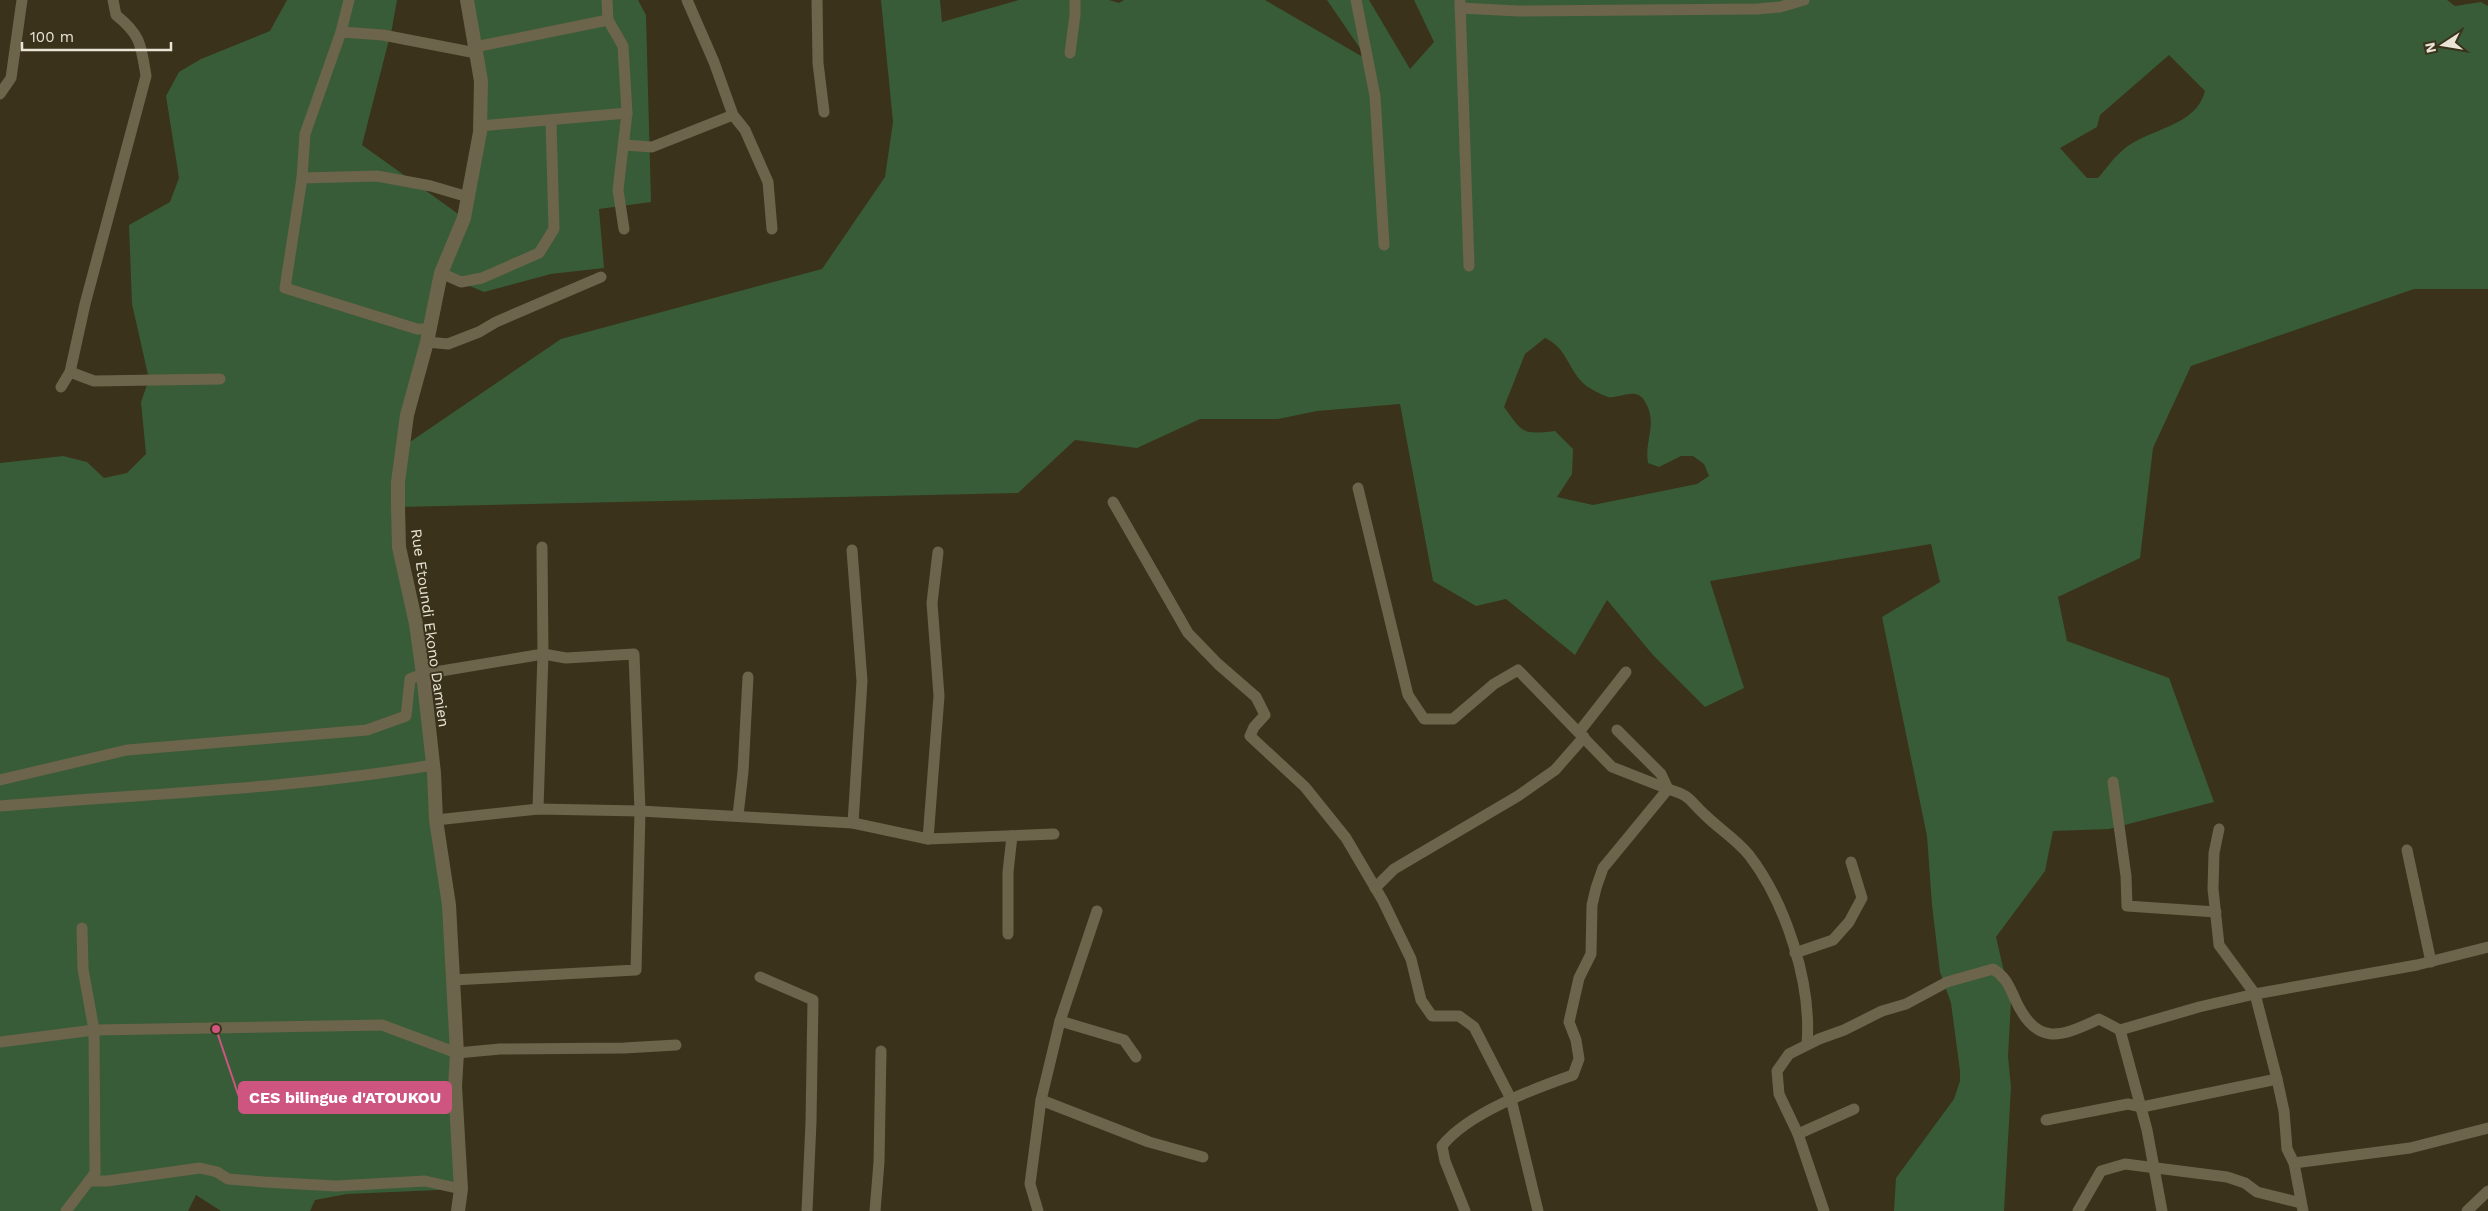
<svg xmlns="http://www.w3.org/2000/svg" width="2488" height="1211" font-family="'Work Sans',sans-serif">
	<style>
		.green { fill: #385c37; fill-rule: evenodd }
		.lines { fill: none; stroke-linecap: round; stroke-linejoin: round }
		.minor { stroke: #6c644b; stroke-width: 11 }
		.tertiary { stroke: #6c644b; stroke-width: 14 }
		.labels { text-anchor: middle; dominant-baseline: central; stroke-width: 4; stroke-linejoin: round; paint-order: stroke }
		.street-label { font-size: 15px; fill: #e9e4d6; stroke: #3a321a }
		.leader { fill: none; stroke: #ce5580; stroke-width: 2 }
		.callout-dot { fill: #ce5580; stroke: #3a321a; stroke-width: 2 }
		.callout { fill: #ce5580; stroke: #ce5580; stroke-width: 2 }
		.callout-label { font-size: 16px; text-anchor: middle; font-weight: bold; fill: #fff }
	</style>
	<rect width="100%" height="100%" fill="#3a321a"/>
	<!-- green -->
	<path class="green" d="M287 0H397L392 28 362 145 464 218 480 132 467 0H638L646 15 651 202 599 209 604 268 551 274 484 292 441 274 404 446 561 339 822 269 885 177 893 122 881 0H940L942 22 1019 0H1109L1119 3 1124 0H1265L1368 60 1327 0H1369L1410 69 1434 42 1414 0H2447L2455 6 2481 2 2488 6V289H2414L2191 366 2153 448 2140 558 2058 597 2067 641 2169 678 2214 802 2109 829 2053 831 2045 871 1996 937 2011 1002 2008 1056 2011 1087 2004 1211H1894L1896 1178 1954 1099 1960 1081V1071L1951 1003 1940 972 1932 905 1927 836 1882 617 1940 582 1931 544 1710 581 1744 688 1705 707 1653 655 1607 600 1575 655 1506 599 1476 606 1433 581 1400 404 1317 411 1278 419H1200L1137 448 1075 440 1018 493 398 507 449 905 461 1189 347 1194 315 1200 310 1211H221L196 1195 188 1211H0V463L63 456 87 462 104 478 127 473 146 454 141 402 149 379 132 304 129 225 170 202 179 178 166 96 179 72 201 59 270 31ZM2169 55 2205 91C2196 127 2149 128 2124 149 2114 157 2106 169 2098 178H2087L2060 148 2097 127 2100 115ZM1545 338C1567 348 1568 369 1584 384 1588 388 1602 395 1608 397 1620 399 1635 387 1644 400 1659 423 1644 439 1648 463L1659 467 1681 456H1693L1704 464 1709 476 1697 484 1593 505 1557 497 1572 474 1573 449 1555 431C1522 435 1523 433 1504 407L1525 354Z"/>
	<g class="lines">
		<!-- minor -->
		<g class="minor">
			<polyline points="349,0 341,32 305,134 302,178 285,288 417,329 429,329"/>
			<polyline points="607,0 608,20 623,46 627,113 618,190 624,229"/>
			<polyline points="687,0 714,62 733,115 745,130 768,182 772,229"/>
			<polyline points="817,0 818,63 824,112"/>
			<polyline points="1356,0 1375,96 1384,245"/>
			<polyline points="1460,2 1469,266"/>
			<polyline points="1460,8 1518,11 1757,9 1780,7 1804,0"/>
			<polyline points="341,32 383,35 476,53"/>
			<polyline points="475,47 608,20"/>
			<polyline points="1070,53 1075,15 1075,0"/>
			<polyline points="0,94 11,78 22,0"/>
			<polyline points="480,126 627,113"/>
			<polyline points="624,145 652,147 733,115"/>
			<polyline points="302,178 377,176 431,186 468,197"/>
			<polyline points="441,273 461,282 482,278 539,253 554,229 551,120"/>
			<polyline points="427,342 448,344 479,332 496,322 601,277"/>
			<polyline points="70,372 94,381 220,379"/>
			<path d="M61 387 70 372 85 304 146 76C141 45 141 35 116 15L113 0"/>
			<polyline points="1358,488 1408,695 1424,719 1453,719 1494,684 1518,670 1612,767 1668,789"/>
			<polyline points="1113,502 1188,633 1218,664 1256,697 1265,715 1254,727 1250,736 1305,787 1346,838 1383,901 1411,959 1421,1000 1432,1016 1459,1016 1474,1027 1511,1099 1538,1211"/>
			<polyline points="852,550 862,681 853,823"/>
			<polyline points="1617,730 1661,774 1668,789"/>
			<polyline points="1579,732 1626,672"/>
			<polyline points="0,780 127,750 367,730 406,716 410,679 423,674 543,654 566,658 634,654 640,811 636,970 453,980"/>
			<polyline points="2113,782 2126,876 2127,906 2216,912"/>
			<path d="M0 806C144 794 290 789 433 765"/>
			<polyline points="538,809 543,654 542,547"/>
			<polyline points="738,815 743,772 748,677"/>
			<polyline points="436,820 538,809 640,811 853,823 928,839 1054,834"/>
			<polyline points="2219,829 2214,853 2213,889 2219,945 2255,994 2277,1079 2284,1111 2287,1149 2294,1163 2303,1211"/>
			<polyline points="928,839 939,696 932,603 938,552"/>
			<polyline points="2407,850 2431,962"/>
			<polyline points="1375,888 1394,869 1518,796 1555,770 1584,737"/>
			<polyline points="1008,934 1008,872 1012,836"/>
			<polyline points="1795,953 1833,940 1849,922 1862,898 1851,862"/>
			<polyline points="760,977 813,1000 811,1122 807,1211"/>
			<polyline points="1060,1021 1124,1040 1136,1057"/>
			<polyline points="2120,1030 2147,1130 2162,1211"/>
			<polyline points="0,1042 94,1030 382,1025 457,1053 500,1049 624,1048 676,1045"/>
			<polyline points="1041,1100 1149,1142 1203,1157"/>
			<polyline points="2046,1120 2128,1104 2142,1107 2277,1079"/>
			<polyline points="1798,1134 1854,1109"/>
			<polyline points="2294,1163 2410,1148 2488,1128"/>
			<polyline points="89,1181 107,1181 200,1168 217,1172 228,1179 264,1182 336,1186 425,1181 461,1189"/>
			<polyline points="66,1211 95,1173 94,1030 83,969 82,928"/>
			<polyline points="875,1211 879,1162 881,1051"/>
			<polyline points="1038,1211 1030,1184 1041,1100 1060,1021 1097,911"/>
			<path d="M1465 1211 1445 1161 1442 1146C1468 1113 1533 1089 1573 1075L1579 1059 1576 1040 1569 1022 1579 978 1591 954 1592 905 1596 888 1603 868 1668 789C1691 796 1688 799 1704 814 1719 829 1736 839 1749 855 1786 903 1812 984 1807 1044"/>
			<path d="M1824 1211 1798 1134 1779 1094 1777 1071 1789 1054 1819 1039 1844 1030 1882 1011 1906 1004 1947 982 1993 969C2006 977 2009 986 2015 999 2036 1046 2059 1038 2099 1019L2120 1030 2199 1007 2255 994 2417 965 2488 947"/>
			<polyline points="2078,1211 2101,1171 2125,1164 2227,1177 2245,1183 2257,1192 2301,1203"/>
			<polyline points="2467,1211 2488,1191"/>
		</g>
		<!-- tertiary -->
		<polyline class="tertiary" points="458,1211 461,1189 455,1086 457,1053 449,905 436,820 434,773 423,674 416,624 399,547 398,507 398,482 407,415 427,342 441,273 464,218 480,132 481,81 467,0"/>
	</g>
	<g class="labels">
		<!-- street labels -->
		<g class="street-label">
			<text transform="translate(430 628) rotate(82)">Rue Etoundi Ekono Damien</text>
		</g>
	</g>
	<!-- callouts -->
	<path class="leader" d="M216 1029L239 1097"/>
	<circle class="callout-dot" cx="216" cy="1029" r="5"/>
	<rect class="callout" x="239" y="1082" width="212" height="31" rx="5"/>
	<g class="callout-label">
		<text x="345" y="1103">CES bilingue d'ATOUKOU</text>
	</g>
	<!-- north arrow -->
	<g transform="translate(2443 45) rotate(258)" stroke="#3a321a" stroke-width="4" paint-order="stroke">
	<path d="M0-4L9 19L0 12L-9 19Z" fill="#e9e4d6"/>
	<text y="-8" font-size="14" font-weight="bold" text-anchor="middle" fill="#e9e4d6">N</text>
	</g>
	<!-- scale -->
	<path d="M22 42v8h149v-8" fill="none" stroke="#e9e4d6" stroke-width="2.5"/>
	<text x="30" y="42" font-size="15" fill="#e9e4d6" stroke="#3a321a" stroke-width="4" paint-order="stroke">100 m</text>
</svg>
